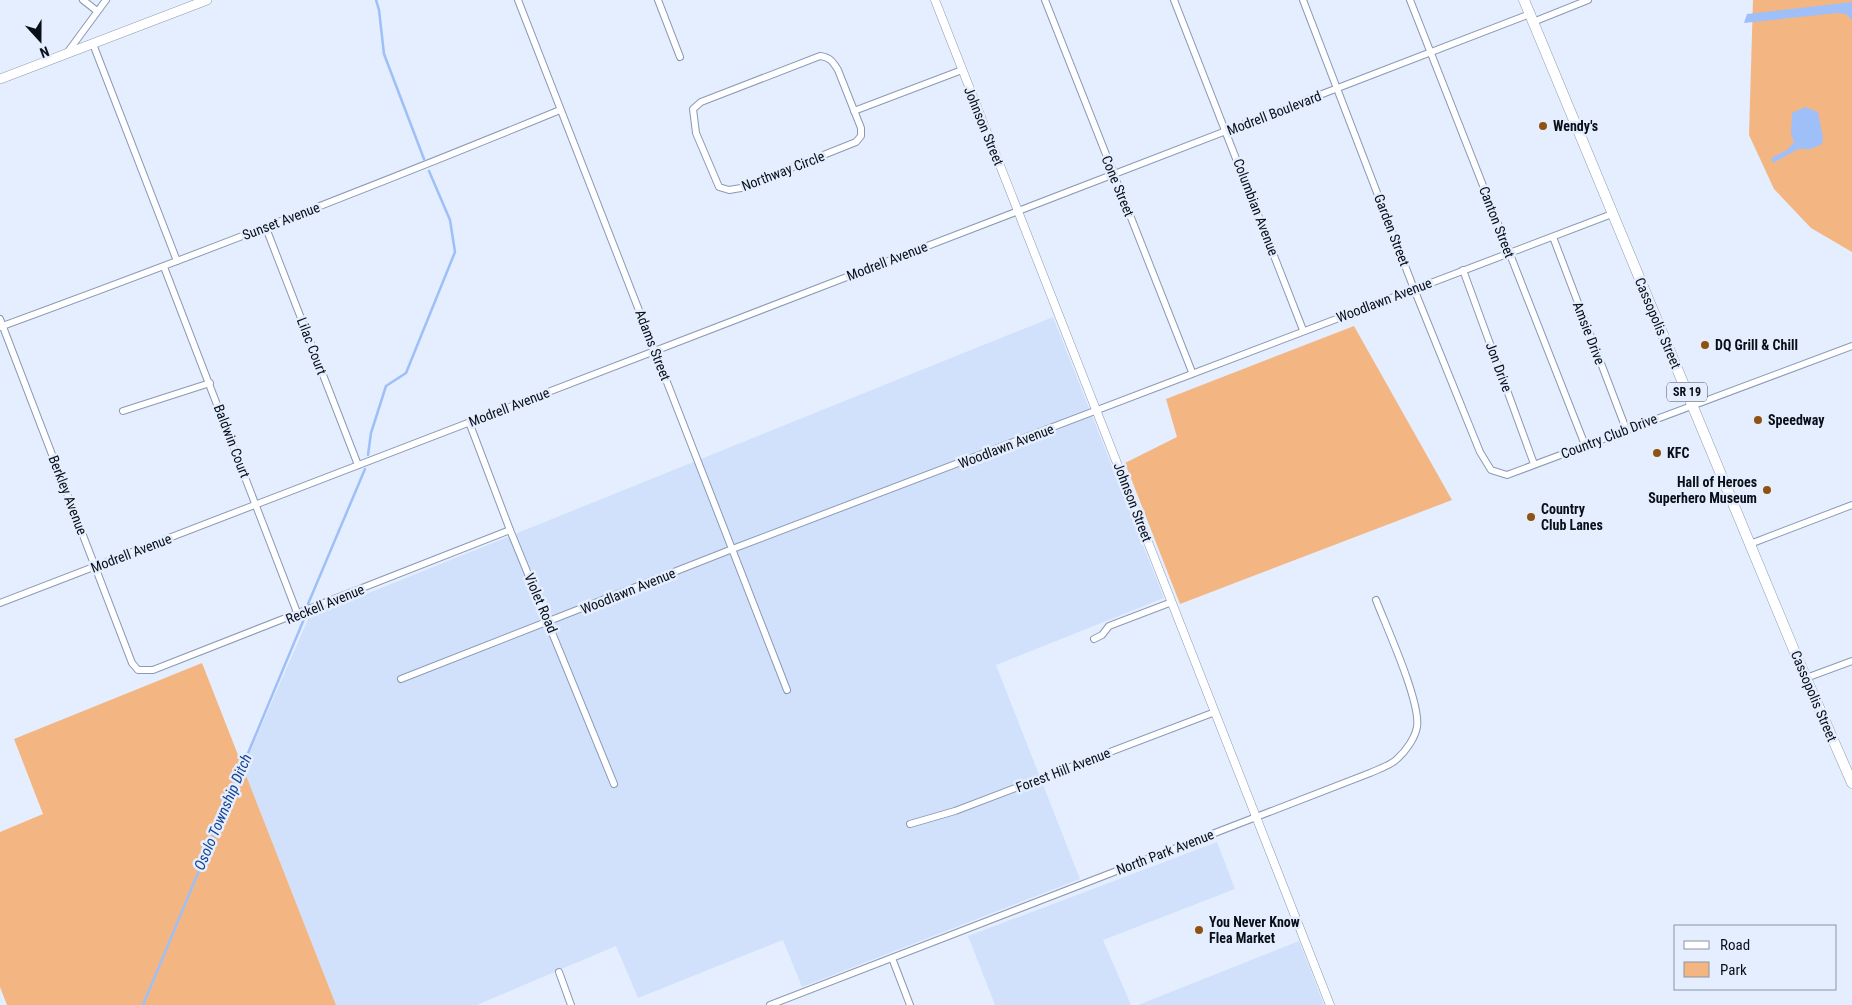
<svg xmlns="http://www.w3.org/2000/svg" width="1852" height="1005" font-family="'Roboto Condensed',sans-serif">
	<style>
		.built { fill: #d1e1fc }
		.green { fill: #f3b683 }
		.water { fill: #9ebff8 }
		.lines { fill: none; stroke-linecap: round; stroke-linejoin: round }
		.stream { stroke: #9ebff8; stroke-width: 2.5 }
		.minor-casing { stroke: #8b9ab4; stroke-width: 8 }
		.tertiary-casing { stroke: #8b9ab4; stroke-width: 9 }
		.secondary-casing { stroke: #8b9ab4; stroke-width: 10 }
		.primary-casing { stroke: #8b9ab4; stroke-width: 11 }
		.minor { stroke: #fff; stroke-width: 6 }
		.tertiary { stroke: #fff; stroke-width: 8 }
		.secondary { stroke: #fff; stroke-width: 9 }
		.primary { stroke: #fff; stroke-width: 10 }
		.poi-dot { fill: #8e5212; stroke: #e4eefe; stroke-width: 2 }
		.labels { text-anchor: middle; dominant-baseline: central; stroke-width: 5; stroke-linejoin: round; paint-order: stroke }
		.shield { fill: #e4eefe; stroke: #4b515c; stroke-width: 1 }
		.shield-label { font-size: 12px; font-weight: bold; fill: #090e17 }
		.street-label { font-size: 14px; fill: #090e17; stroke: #e4eefe }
		.poi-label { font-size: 14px; font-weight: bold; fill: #090e17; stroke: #e4eefe; text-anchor: start }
		.water-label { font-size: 15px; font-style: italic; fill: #164292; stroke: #e4eefe }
	</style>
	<rect width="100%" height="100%" fill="#e4eefe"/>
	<!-- built -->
	<g class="built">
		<polygon points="1053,317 1164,598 996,665 1080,879 802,987 783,940 638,998 616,946 477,1005 336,1005 243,768 309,617"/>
		<polygon points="1217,842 1235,889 1103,940 1131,1005 995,1005 968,936"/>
		<polygon points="1299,941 1324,1005 1138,1005"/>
	</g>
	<!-- green -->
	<g class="green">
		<polygon points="1753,0 1852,0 1852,252 1811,228 1774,189 1749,135"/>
		<polygon points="1354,326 1452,500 1180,604 1125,463 1177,437 1166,399"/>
		<polygon points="202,663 336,1005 7,1005 0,987 0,832 43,814 14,739"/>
	</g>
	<!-- water -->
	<g class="water">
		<polygon points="1852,2 1852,20 1846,14 1837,13 1744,23 1747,14"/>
		<polygon points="1805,107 1818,112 1823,138 1822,144 1811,149 1798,149 1773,163 1771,158 1787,150 1794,142 1791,134 1792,113"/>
	</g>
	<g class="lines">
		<!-- stream -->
		<g class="stream">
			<polyline points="376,0 379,10 384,54 424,159"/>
			<polyline points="368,455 371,433 386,386 406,373 455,252 450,220 429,171"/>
			<polyline points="308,604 365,469"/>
			<polyline points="143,1005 304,619"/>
		</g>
		<!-- minor casing -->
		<g class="minor-casing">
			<g id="minor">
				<polyline points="83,0 97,11"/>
				<polyline points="518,0 787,690"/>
				<polyline points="658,0 680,57"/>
				<polyline points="1045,0 1192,372"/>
				<polyline points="1174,0 1303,330"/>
				<polyline points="1303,0 1414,289 1480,452 1491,470 1507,475 1852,346"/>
				<polyline points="1410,0 1585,445"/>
				<polyline points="1533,22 1588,0"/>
				<polyline points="93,44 177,261"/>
				<polyline points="67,53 106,0"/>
				<path d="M820 56C830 57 833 62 838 70L861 128V136L856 142 741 188 729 190 719 187 696 133 693 109 701 102Z"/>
				<polyline points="854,111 962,70"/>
				<polyline points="266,228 358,465"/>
				<polyline points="1553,237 1626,429"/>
				<polyline points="164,267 298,615"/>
				<polyline points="1463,270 1534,464"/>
				<polyline points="0,319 132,663 138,670 153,670 510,530"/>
				<path d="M0 327C188 258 375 186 560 110"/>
				<polyline points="123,411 210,383"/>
				<polyline points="469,422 510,530 614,784"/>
				<polyline points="1750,544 1852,505"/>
				<polyline points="0,603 1530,14"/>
				<polyline points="1094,639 1102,635 1109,626 1172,602"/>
				<polyline points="1806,678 1852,661"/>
				<path d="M401 679C513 636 623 591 735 548 1027 436 1320 326 1612 214"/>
				<polyline points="910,824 955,811 1215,712"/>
				<polyline points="892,958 910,1005"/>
				<polyline points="559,972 571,1005"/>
				<path d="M770 1005 1370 773C1379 769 1391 765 1397 759 1406 751 1415 738 1417 727 1421 702 1386 626 1376 600"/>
			</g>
		</g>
		<!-- tertiary casing -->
		<g class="tertiary-casing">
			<polyline id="tertiary" points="935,0 1330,1005"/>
		</g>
		<!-- secondary casing -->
		<g class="secondary-casing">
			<polyline id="secondary" points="0,79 207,0"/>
		</g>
		<!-- primary casing -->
		<g class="primary-casing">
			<polyline id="primary" points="1524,0 1796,655 1852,783"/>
		</g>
		<!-- minor -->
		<use href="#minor" class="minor"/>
		<!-- tertiary -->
		<use href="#tertiary" class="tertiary"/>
		<!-- secondary -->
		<use href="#secondary" class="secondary"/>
		<!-- primary -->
		<use href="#primary" class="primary"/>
	</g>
	<!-- markers -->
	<g class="poi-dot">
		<circle cx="1543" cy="126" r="5"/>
		<circle cx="1705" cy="345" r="5"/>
		<circle cx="1758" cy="420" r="5"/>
		<circle cx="1657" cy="453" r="5"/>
		<circle cx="1767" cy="490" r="5"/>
		<circle cx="1531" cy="517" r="5"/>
		<circle cx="1199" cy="930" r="5"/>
	</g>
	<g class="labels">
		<!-- shield labels -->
		<rect class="shield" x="1667" y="382.5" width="40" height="19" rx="4"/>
		<g class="shield-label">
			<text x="1687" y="392">SR 19</text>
		</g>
		<!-- street labels -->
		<g class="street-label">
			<text transform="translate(1274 113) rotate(-21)">Modrell Boulevard</text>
			<text transform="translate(984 126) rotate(68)">Johnson Street</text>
			<text transform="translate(783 171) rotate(-21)">Northway Circle</text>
			<text transform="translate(1118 186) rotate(68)">Cone Street</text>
			<text transform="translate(1256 207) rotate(69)">Columbian Avenue</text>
			<text transform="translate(281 221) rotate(-21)">Sunset Avenue</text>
			<text transform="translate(1497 222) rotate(69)">Canton Street</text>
			<text transform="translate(1392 230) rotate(69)">Garden Street</text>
			<text transform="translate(887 261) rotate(-21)">Modrell Avenue</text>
			<text transform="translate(1384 300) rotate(-21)">Woodlawn Avenue</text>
			<text transform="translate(1658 323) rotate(67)">Cassopolis Street</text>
			<text transform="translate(1589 333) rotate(69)">Amsie Drive</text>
			<text transform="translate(653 345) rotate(69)">Adams Street</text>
			<text transform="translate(312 346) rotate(69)">Lilac Court</text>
			<text transform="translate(1499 367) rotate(70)">Jon Drive</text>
			<text transform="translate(509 407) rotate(-21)">Modrell Avenue</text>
			<text transform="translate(1609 436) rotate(-21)">Country Club Drive</text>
			<text transform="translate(232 441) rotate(69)">Baldwin Court</text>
			<text transform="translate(1006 446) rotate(-21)">Woodlawn Avenue</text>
			<text transform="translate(68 495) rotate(69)">Berkley Avenue</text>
			<text transform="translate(1133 502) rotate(69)">Johnson Street</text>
			<text transform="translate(131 553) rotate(-21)">Modrell Avenue</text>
			<text transform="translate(628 591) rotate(-22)">Woodlawn Avenue</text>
			<text transform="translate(541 603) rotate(67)">Violet Road</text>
			<text transform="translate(325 604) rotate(-22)">Reckell Avenue</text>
			<text transform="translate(1814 696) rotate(67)">Cassopolis Street</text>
			<text transform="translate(1063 770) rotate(-21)">Forest Hill Avenue</text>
			<text transform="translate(1165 852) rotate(-21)">North Park Avenue</text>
		</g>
		<!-- poi labels -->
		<g class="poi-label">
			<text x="1553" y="126">Wendy's</text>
			<text x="1715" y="345">DQ Grill &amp; Chill</text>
			<text x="1768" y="420">Speedway</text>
			<text x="1667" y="453">KFC</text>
			<text x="1757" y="482" text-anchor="end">Hall of Heroes<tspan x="1757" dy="16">Superhero Museum</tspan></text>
			<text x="1541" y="509">Country<tspan x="1541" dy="16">Club Lanes</tspan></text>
			<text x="1209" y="922">You Never Know<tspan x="1209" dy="16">Flea Market</tspan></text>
		</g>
		<!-- water labels -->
		<g class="water-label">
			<text transform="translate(223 812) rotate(-67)">Osolo Township Ditch</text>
		</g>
	</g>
	<!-- legend -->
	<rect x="1674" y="925" width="162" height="65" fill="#e4eefe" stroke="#8c94a2"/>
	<rect x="1684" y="941" width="25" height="8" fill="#ffffff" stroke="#8c94a2"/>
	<text x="1720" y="950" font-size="15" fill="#090e17">Road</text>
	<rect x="1684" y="962" width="25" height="15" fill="#f3b683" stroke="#8c94a2"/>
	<text x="1720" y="975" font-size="15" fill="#090e17">Park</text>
	<!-- north arrow -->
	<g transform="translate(40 40) rotate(159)" stroke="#e4eefe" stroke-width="4" paint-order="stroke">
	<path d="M0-4L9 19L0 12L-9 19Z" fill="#090e17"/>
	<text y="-8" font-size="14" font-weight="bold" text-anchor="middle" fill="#090e17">N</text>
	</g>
</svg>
